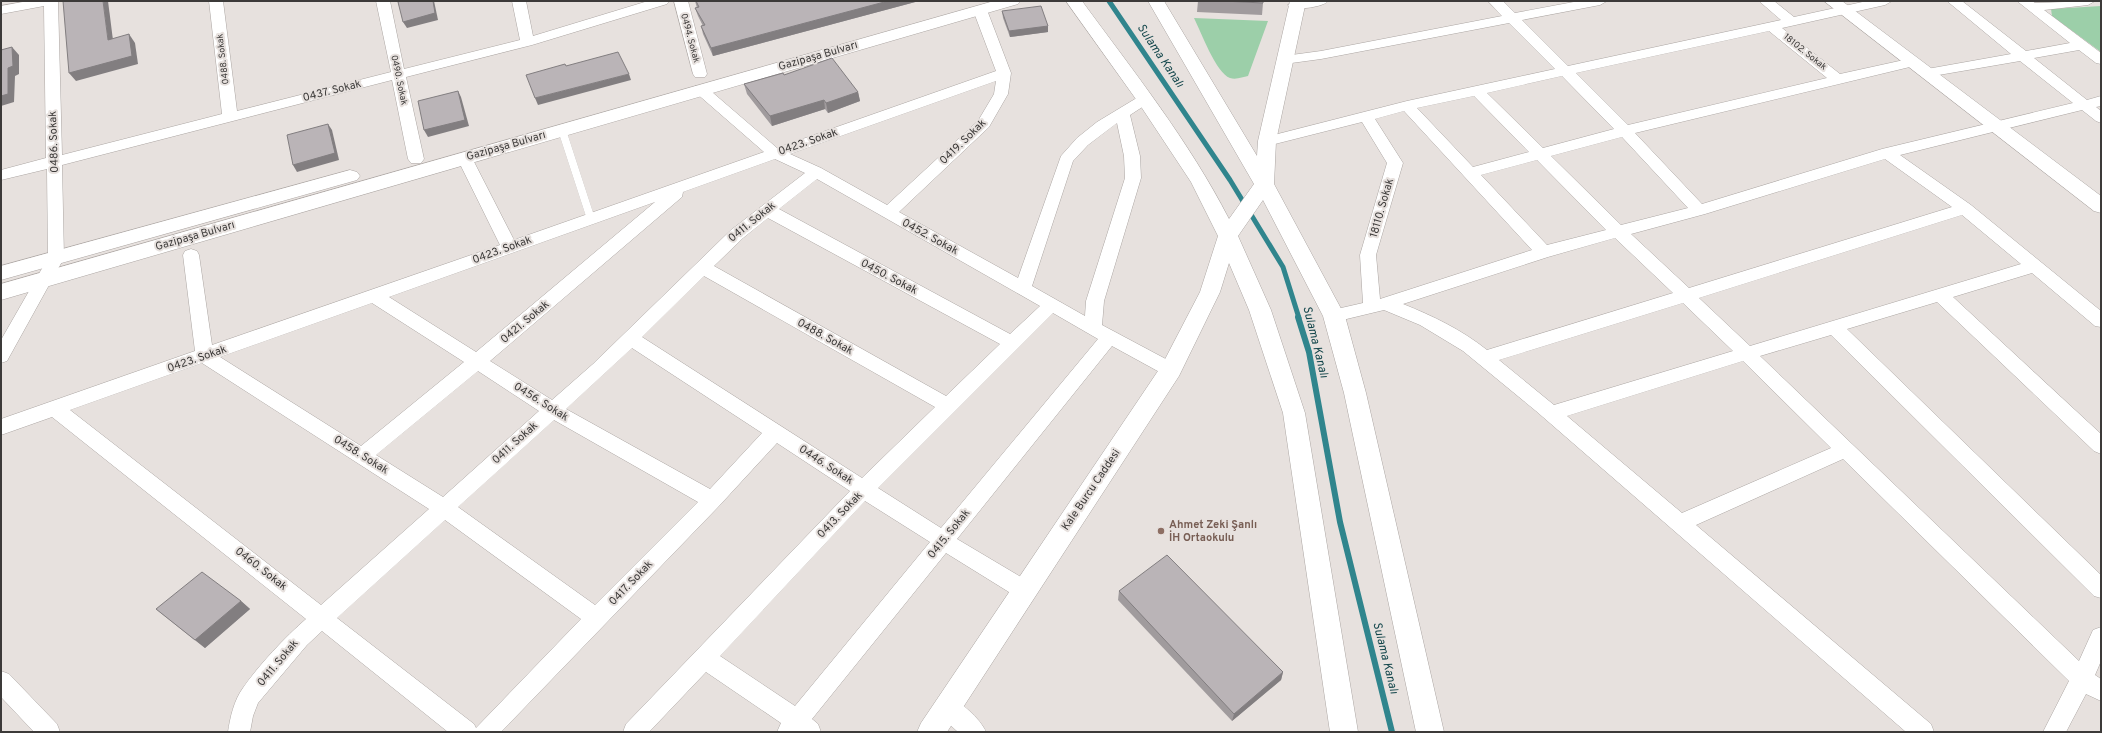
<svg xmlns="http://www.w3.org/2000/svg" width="2102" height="733" font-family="Overpass,sans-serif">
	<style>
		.green { fill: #9ccfa9 }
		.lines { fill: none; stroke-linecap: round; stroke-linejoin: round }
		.stream-far1 { stroke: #30858d; stroke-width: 5 }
		.stream { stroke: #30858d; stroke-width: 6 }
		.lane-casing { stroke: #aca6a3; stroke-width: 8 }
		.street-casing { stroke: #aca6a3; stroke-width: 1 }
		.secondary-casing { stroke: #aca6a3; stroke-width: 1 }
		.lane { stroke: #fff; stroke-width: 8 }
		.street { fill: #fff; fill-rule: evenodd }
		.secondary { fill: #fff; fill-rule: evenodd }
		.wall { fill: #a09b9d }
		.shaded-wall { fill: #827e80 }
		.building { fill: #bab4b7; stroke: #827e80 }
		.education-dot { fill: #8d6e63; stroke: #e7e1de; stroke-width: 1.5 }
		.labels { text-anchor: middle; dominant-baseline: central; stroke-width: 4; stroke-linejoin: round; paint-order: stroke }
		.far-street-label { font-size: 9px; fill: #3c3a39; stroke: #e7e1de }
		.street-label { font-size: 11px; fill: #3c3a39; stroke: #e7e1de }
		.education-label { font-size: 11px; font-weight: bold; fill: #785e54; stroke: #e7e1de; text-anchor: start }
		.water-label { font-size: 12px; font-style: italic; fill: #13464b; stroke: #e7e1de }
	</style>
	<rect width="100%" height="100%" fill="#e7e1de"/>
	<!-- green -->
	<g class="green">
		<polygon points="2101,6 2101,52 2052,16 2051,9"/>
		<path d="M1194 18 1268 21 1248 76C1243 77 1236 80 1230 78 1216 73 1201 32 1194 18Z"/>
	</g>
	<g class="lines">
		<!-- stream-far1 -->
		<polyline class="stream-far1" points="1109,1 1230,180 1283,267 1299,318"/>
		<!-- stream -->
		<polyline class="stream" points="1298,317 1309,352 1340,522 1392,732"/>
		<!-- lane casing -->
		<g class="lane-casing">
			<polyline id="lane" points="562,130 591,219"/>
		</g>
		<!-- street casing -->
		<g class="street-casing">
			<g id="street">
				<polygon points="28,1 58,1 62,155 222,114 209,1 223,1 237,111 391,72 376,1 390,1 404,69 520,40 512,1 526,1 533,36 648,1 669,1 667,4 532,45 406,77 424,159 421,163 411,163 408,159 392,80 62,165 64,258 7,361 1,363 1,340 48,258 47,169 1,180 1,170 46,158 44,6 1,14 1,6"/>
				<polygon points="674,1 688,1 707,74 705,77 695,77 693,74"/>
				<path d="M1295 1H1328C1324 7 1297 10 1290 8L1288 5Z"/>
				<path d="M1488 1H1503L1515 13 1579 1H1607L1600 5 1522 20 1568 66 1781 20 1759 1H1774L1794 17 1867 1H1892L1885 5 1782 28 1840 74 1913 58 1918 59 1920 62 1918 65 1635 133 1702 204 1882 149 2073 103 2020 61 1927 77 1922 76 1920 73 1922 70 1927 69 2011 54 1947 1H1962L2026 51 2070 43 2017 1H2032L2035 3 2095 1 2088 5 2044 10 2101 53V64L2096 63 2079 50 2034 58 2087 100 2101 96V106L2096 107 2101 111V123L2096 121 2082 110 1900 155 1971 205 2101 311V327L2095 326 2032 273 1953 297 2101 434V454L2094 451 1937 302 1847 329 2101 575V598L2094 596 1831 335 1760 356 2079 661 2093 630 2101 627V661L2095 675 2101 679V701L2086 694 2066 732H2043L2069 681 1843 459 1696 525 1931 724 1934 732H1906L1536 411 1463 351 1420 325 1384 310 1334 322 1328 321 1325 316 1328 311 1363 303 1360 255 1387 163 1362 122 1267 146 1262 144 1259 141 1262 138 1407 101 1555 69 1509 23 1321 59 1284 64 1279 63 1277 60 1279 57 1284 56 1321 51 1502 16ZM1769 31 1827 78 1628 125 1576 73ZM1562 76 1614 129 1543 148 1487 93ZM1474 96 1529 152 1473 167 1417 108ZM1404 111 1532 250 1380 299 1376 255 1403 163 1375 119ZM1622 137 1688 208 1621 225 1551 156ZM1885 159 1952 207 1689 288 1631 234 1705 214ZM1537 160 1606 230 1547 245 1481 175ZM1962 215 2021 264 1750 346 1699 298ZM1615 238 1673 293 1487 350C1462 330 1433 316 1403 304L1548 257ZM1683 303 1733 351 1554 405 1499 360ZM1743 361 1831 448 1682 513 1567 416Z"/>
				<path d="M980 6 987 10 1011 73 1008 94 989 127 899 212 1018 278 1061 156 1077 138 1097 122 1140 96H1150L1152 99 1150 102 1130 115 1140 156 1141 178 1104 301 1102 325 1177 365 1180 370 1177 375 1171 377 1165 375 1112 346 957 539 1031 583 1034 590 1031 597 1024 599 1017 597 946 553 812 719 818 724 821 732H777L781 723 706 672 649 732H623L626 724 850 491 777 443 719 506 501 732H448L322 631 307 645 258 703 253 716 250 732H228C230 718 234 700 243 688 258 666 286 636 306 619L52 417 1 435V419L195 351 183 255 185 251 191 249 197 251 199 255 212 345 500 245 457 158 460 154H470L514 240 764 152 695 92 693 89 695 86H705L777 148 996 71 973 10ZM996 81 994 94 978 121 887 205 821 168 790 154ZM1117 123 1124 156 1125 178 1086 301 1085 316 1032 286 1073 161 1088 145ZM775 159 805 173 731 230 593 364 552 400 490 361 682 197 683 192ZM817 179 1040 306 1010 334 779 209ZM655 202 476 352 389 297ZM768 218 1000 344 946 396 714 266 743 238ZM704 276 935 407 862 478 642 337ZM372 303 464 362 361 446 220 357ZM1053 313 1098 339 941 528 878 488ZM632 348 762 433 710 489 566 409ZM202 363 429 509 321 605 70 410ZM478 371 539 411 443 497 376 455ZM554 420 698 502 595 605 458 507ZM865 501 930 542 795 706 720 656ZM445 520 581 619 476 728 474 724 337 618Z"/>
				<polygon points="1,671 9,674 57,724 60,732 34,732 1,697"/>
				<path d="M947 696C961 702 980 718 986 732H958L939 715 936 707 939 699Z"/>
			</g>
		</g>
		<!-- secondary casing -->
		<g class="secondary-casing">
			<g id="secondary">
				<polygon points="994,1 1020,1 1018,4 1,300 1,284"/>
				<path d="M1066 1H1082C1134 72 1189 141 1229 219L1254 184 1148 1H1164L1257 156 1258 141 1290 1H1306L1276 141 1274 184 1345 316 1366 393 1444 732H1416L1344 393 1323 316 1263 200 1238 236 1271 310 1305 413 1358 732H1330L1283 413 1249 310 1229 263 1220 292 1179 376 947 732H917L921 723 1162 365 1200 292 1218 236 1191 182 1138 102Z"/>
				<polygon points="1824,1 1842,1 2101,196 2101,213 2094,211"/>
				<polygon points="350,170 357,172 360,176 357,180 1,280 1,266"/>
			</g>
		</g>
		<!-- lane -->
		<use href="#lane" class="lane"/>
		<!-- street -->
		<use href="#street" class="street"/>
		<!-- secondary -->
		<use href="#secondary" class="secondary"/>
	</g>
	<!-- wall -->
	<g class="wall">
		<polygon points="695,1 919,1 713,56 703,34 701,26 703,26 698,16 695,8 697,8"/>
		<polygon points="1198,1 1263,1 1263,3 1262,15 1197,12"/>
		<polygon points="1002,11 1048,26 1048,32 1010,37 1003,18"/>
		<polygon points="784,75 858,92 860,101 828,113 825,109 772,126 747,94 744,84"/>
		<polygon points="1119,591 1283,672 1281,680 1232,721 1118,600"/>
		<polygon points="241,601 250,609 205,648 156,609"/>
	</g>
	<!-- shaded-wall -->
	<g class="shaded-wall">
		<polygon points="103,1 108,1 114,48 108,40"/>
		<polygon points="433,1 434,1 438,20 407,28 403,22"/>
		<polygon points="888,1 919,1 713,56 711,48"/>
		<polygon points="1048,26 1048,32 1010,37 1009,31"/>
		<polygon points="129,34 135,43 138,64 76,81 69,73"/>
		<polygon points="12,47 19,55 19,74 15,76 14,102 1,106 1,96 8,68"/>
		<polygon points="629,74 631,80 538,105 535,98"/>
		<polygon points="458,91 461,97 469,126 428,137 424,130"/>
		<polygon points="858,92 860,101 828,113 826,103"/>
		<polygon points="824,100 825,109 772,126 770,116"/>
		<polygon points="328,124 332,130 339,160 297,172 293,165"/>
		<polygon points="241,601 250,609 205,648 195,640"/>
		<polygon points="1283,672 1281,680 1232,721 1234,714"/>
	</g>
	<!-- building -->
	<g class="building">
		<polygon points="63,1 103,1 108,40 129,34 132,56 69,73"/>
		<polygon points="401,1 433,1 435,13 403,22 398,2"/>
		<polygon points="696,1 888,1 711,48 701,26 705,25 695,8 699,7"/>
		<polygon points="1223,1 1263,1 1263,3"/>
		<polygon points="1041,6 1048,26 1009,31 1002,11"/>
		<polygon points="12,47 13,66 8,68 8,94 1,96 1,50"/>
		<polygon points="618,52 629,74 535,98 526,75 565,64 566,66"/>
		<polygon points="832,58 858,92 826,103 824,100 770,116 744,84 783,73 784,75"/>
		<polygon points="458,91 465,120 424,130 418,101"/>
		<polygon points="328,124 335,153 293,165 287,135"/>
		<polygon points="1167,555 1283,672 1234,714 1119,591"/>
		<polygon points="202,572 241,601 195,640 156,609"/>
	</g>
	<!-- markers -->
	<circle class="education-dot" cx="1161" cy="531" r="4"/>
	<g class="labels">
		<!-- far-street labels -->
		<g class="far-street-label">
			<text transform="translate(690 38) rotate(75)">0494. Sokak</text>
			<text transform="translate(1805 52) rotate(39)">18102. Sokak</text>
			<text transform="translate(223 59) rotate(-97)">0488. Sokak</text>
			<text transform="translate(399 80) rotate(78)">0490. Sokak</text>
		</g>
		<!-- street labels -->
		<g class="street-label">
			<text transform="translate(818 56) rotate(-16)">Gazipaşa Bulvarı</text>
			<text transform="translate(332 91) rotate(-14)">0437. Sokak</text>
			<text transform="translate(54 142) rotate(-92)">0486. Sokak</text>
			<text transform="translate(808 142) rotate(-19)">0423. Sokak</text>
			<text transform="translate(963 142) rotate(-44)">0419. Sokak</text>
			<text transform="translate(506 146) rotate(-16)">Gazipaşa Bulvarı</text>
			<text transform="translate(1382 208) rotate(-74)">18110. Sokak</text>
			<text transform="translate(752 222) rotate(-39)">0411. Sokak</text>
			<text transform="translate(195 236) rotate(-16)">Gazipaşa Bulvarı</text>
			<text transform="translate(930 237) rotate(29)">0452. Sokak</text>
			<text transform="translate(502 250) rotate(-20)">0423. Sokak</text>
			<text transform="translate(889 277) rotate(28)">0450. Sokak</text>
			<text transform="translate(525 322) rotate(-40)">0421. Sokak</text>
			<text transform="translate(825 337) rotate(29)">0488. Sokak</text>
			<text transform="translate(197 359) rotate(-19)">0423. Sokak</text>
			<text transform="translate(541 402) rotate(32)">0456. Sokak</text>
			<text transform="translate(515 443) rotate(-42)">0411. Sokak</text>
			<text transform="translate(361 455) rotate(32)">0458. Sokak</text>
			<text transform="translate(826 465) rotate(33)">0446. Sokak</text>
			<text transform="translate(1091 490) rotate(-56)">Kale Burcu Caddesi</text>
			<text transform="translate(840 515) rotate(-46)">0413. Sokak</text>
			<text transform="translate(949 534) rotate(-51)">0415. Sokak</text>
			<text transform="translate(261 569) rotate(38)">0460. Sokak</text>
			<text transform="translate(631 583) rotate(-46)">0417. Sokak</text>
			<text transform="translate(278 663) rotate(-50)">0411. Sokak</text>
		</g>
		<!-- education labels -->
		<g class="education-label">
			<text x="1169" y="525">Ahmet Zeki Şanlı<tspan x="1169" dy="13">İH Ortaokulu</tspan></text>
		</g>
		<!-- water labels -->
		<g class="water-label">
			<text transform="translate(1160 56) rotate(56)">Sulama Kanalı</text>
			<text transform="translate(1315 342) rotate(76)">Sulama Kanalı</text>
			<text transform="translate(1385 658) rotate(76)">Sulama Kanalı</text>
		</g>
	</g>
	<!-- border -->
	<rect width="2102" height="733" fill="none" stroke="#3c3a39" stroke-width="4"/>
</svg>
